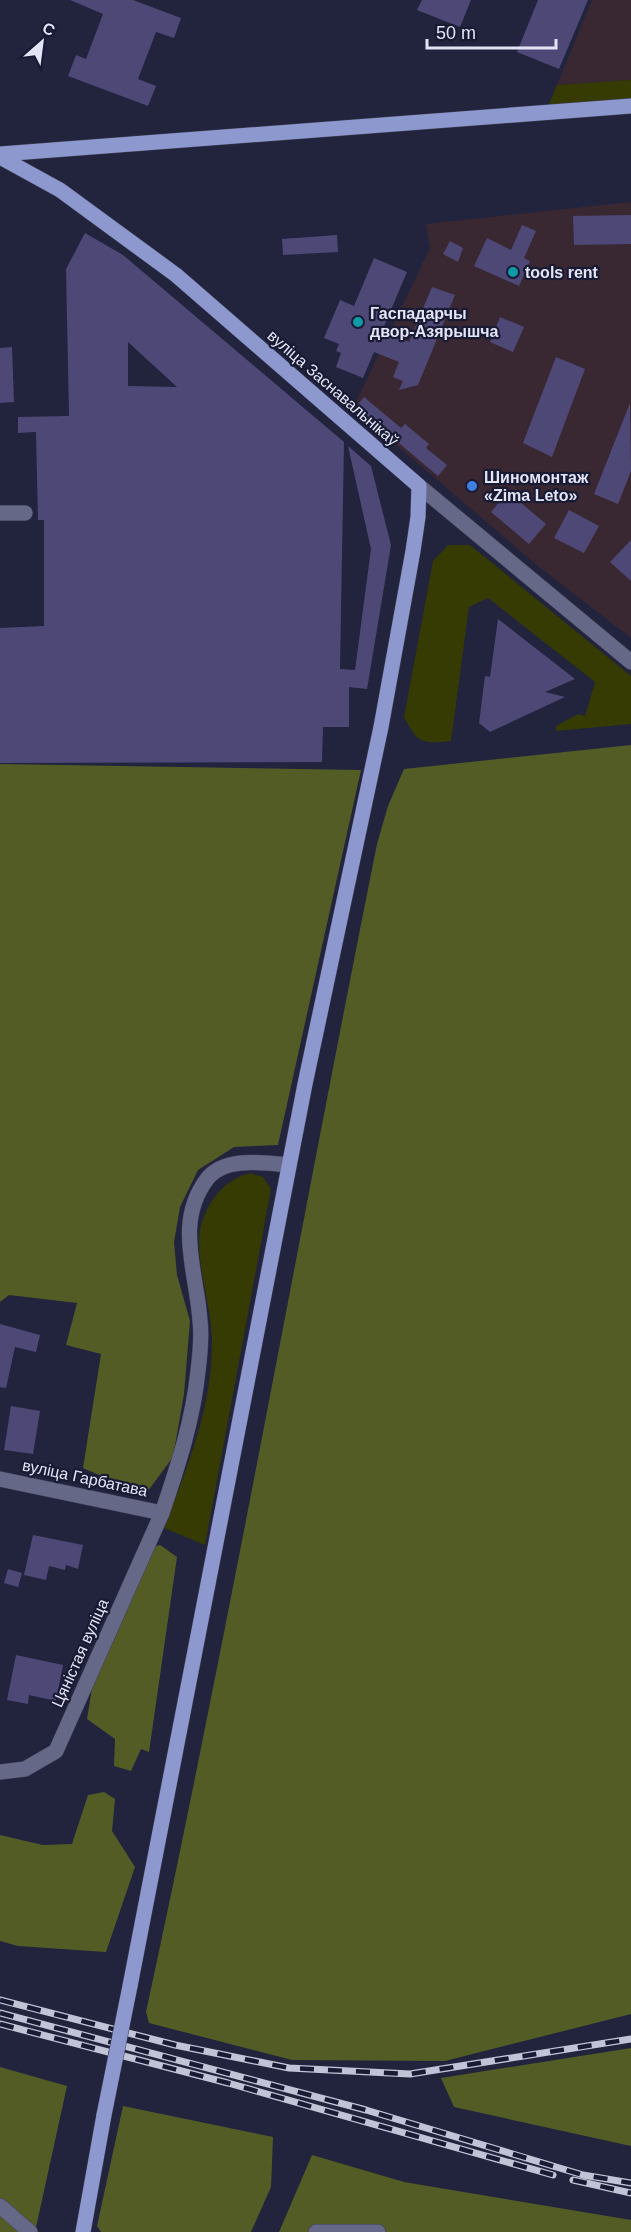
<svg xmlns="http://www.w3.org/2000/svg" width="631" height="2232" font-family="Arial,sans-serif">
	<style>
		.industrial { fill: #392832 }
		.green { fill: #353b02 }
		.forest { fill: #545c26 }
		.building { fill: #4e4877; fill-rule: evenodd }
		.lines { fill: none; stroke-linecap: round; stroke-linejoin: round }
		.minor-casing { stroke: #404057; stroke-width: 16 }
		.major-casing { stroke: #404057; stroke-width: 16 }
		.minor { stroke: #656887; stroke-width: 15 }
		.major { stroke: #8d98cf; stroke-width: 15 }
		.rail-casing { stroke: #c1c3d6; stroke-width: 7 }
		.rail { stroke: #191a33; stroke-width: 4.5; stroke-dasharray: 14; stroke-linecap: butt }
		.major-bridge-casing { stroke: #404057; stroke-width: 16; stroke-linecap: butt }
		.major-bridge { stroke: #8d98cf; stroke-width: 15 }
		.culture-dot { fill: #0f9aa8; stroke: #191a33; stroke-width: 2 }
		.shop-dot { fill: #3f7fe0; stroke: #191a33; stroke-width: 2 }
		.labels { text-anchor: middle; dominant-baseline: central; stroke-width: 4.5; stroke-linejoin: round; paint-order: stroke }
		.poi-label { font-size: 16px; font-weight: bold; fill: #e3e5f7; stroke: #191a33; text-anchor: start }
		.street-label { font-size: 16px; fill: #e3e5f7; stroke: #191a33 }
	</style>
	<rect width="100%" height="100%" fill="#22233d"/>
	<!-- industrial -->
	<g class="industrial">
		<polygon points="592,0 631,0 631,80 557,85"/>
		<polygon points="631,202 631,638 538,566 353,408 430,248 426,224"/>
	</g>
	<!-- green -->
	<g class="green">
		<polygon points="631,80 631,106 546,111 557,85"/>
		<path d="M448 545H470L631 676V724L556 731V726L578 714 585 716 595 682 488 598 469 607 451 741C422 744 418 744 404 717L433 561Z"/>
		<path d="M250 1173 263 1177 271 1189 205 1545 164 1528C187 1467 213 1406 212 1340 212 1308 193 1254 201 1226 208 1200 224 1180 250 1173Z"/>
	</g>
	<!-- forest -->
	<g class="forest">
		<path d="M631 745V2014L445 2061 292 2060 149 2023 146 2012C230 1624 299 1233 377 844L388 806 404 769Z"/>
		<polygon points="0,764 361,770 278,1145 234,1147 198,1170 180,1207 174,1242 177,1275 190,1321 184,1394 173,1457 145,1495 83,1468 101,1354 66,1345 77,1303 9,1295 0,1302"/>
		<polygon points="160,1545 177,1557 149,1752 141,1749 131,1771 114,1766 115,1739 87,1719 93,1682 149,1548"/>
		<polygon points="104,1792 115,1799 112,1831 135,1867 106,1952 18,1946 0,1941 0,1835 43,1845 72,1844 88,1795"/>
		<polygon points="631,2048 631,2146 454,2107 441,2078"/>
		<polygon points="0,2067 67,2086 35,2232 0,2232"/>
		<polygon points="123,2106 273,2137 271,2187 251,2232 101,2232 97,2226"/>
		<polygon points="312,2155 404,2182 631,2220 631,2232 279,2232"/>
	</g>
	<!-- building -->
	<g class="building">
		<polygon points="70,0 133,0 181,18 174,38 156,32 138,79 156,86 148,106 68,76 76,55 86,59 103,14"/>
		<polygon points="422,0 471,0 460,27 417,10"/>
		<polygon points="538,0 588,0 559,69 517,52"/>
		<polygon points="631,215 631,244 574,245 573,216"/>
		<polygon points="522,225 536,231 524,258 530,261 519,286 474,266 487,238 511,250"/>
		<path d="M85 233 123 255 344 442 340 669 355 670 371 549 348 446 371 466 391 545 367 689 349 687V727H323L322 762 0 763V628L44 626V520H38L36 432 18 433V417L69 416 66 269ZM128 342 177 387 128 386Z"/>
		<polygon points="337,235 338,252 283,255 282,239"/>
		<polygon points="450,241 463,248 458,262 443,254"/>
		<polygon points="374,258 407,272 382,331 409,342 432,287 455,295 418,385 399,390 403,381 393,377 399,362 374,352 363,378 336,367 341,353 336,351 339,344 324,338 340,300 354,306"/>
		<polygon points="500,317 524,327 513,352 490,342"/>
		<polygon points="12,347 14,402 0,403 0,348"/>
		<polygon points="556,357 585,369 552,457 523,443"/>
		<polygon points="364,397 401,428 405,424 429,444 426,448 447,465 438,476 356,407"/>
		<polygon points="630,403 631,471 618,504 594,494"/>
		<polygon points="508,492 546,524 529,544 491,512"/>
		<polygon points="569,510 599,526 584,553 554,538"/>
		<polygon points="631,540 631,581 610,562"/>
		<polygon points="498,619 575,679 545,692 565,697 490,732 479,723 485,676 490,677"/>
		<polygon points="0,1324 40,1335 36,1352 15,1347 6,1388 0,1387"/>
		<polygon points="11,1406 40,1411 33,1454 4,1450"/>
		<polygon points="33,1535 83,1545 78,1569 66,1565 65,1570 49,1566 46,1580 24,1575"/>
		<polygon points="8,1569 22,1573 18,1587 4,1583"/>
		<polygon points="16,1655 63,1665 56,1701 29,1695 28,1704 7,1700"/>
	</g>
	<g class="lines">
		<!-- minor casing -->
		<g class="minor-casing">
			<g id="minor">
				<polyline points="419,486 631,662"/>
				<polyline points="0,513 25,513"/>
				<polyline points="0,1479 162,1513"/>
				<path d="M0 1772 25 1769 56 1751 162 1513C178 1466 193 1420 198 1371 200 1355 202 1337 200 1321 197 1272 174 1223 207 1179 225 1156 265 1163 289 1165"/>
				<polyline points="0,2206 30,2232"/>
				<polyline points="316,2232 378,2232"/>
			</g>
		</g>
		<!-- major casing -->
		<g class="major-casing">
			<g id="major">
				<polyline points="0,154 631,106"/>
				<polyline points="0,157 60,190 176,275 419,486 418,517 413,551 381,727 305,1084 130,1986"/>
				<polyline points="83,2232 104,2115"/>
			</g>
		</g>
		<!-- minor -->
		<use href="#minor" class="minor"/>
		<!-- major -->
		<use href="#major" class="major"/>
		<!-- rail casing -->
		<g class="rail-casing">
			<g id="rail">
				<polyline points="0,2000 175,2045 289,2068 410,2074 631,2039"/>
				<polyline points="0,2013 366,2110 583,2175 631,2183"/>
				<polyline points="0,2024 228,2083 553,2175"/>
				<polyline points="573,2180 631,2193"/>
			</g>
		</g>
		<!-- rail -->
		<use href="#rail" class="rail"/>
		<!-- major-bridge casing -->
		<g class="major-bridge-casing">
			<polyline id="major-bridge" points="104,2115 130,1986"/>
		</g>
		<!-- major-bridge -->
		<use href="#major-bridge" class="major-bridge"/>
	</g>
	<!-- markers -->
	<g class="culture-dot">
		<circle cx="513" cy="272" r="6"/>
		<circle cx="358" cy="322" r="6"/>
	</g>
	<circle class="shop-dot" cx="472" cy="486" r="6"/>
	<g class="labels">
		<!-- poi labels -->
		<g class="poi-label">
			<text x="525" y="272">tools rent</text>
			<text x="370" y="313">Гаспадарчы<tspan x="370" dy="18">двор-Азярышча</tspan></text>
			<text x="484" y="477">Шиномонтаж<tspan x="484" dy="18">«Zima Leto»</tspan></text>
		</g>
		<!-- street labels -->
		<g class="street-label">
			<text transform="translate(333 388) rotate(41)">вуліца Заснавальнікаў</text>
			<text transform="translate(85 1478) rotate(12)">вуліца Гарбатава</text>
			<text transform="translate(80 1653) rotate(-66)">Цяністая вуліца</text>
		</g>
	</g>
	<!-- north arrow -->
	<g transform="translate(42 42) rotate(28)" stroke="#191a33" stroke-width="4.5" paint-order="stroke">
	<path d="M0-4.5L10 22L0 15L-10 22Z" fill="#e3e5f7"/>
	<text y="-9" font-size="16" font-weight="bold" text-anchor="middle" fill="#e3e5f7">С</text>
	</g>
	<!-- scale -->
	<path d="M427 39v9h129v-9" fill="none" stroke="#e3e5f7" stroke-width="3"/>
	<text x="436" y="39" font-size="18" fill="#e3e5f7" stroke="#191a33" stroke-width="4.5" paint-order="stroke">50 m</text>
</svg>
